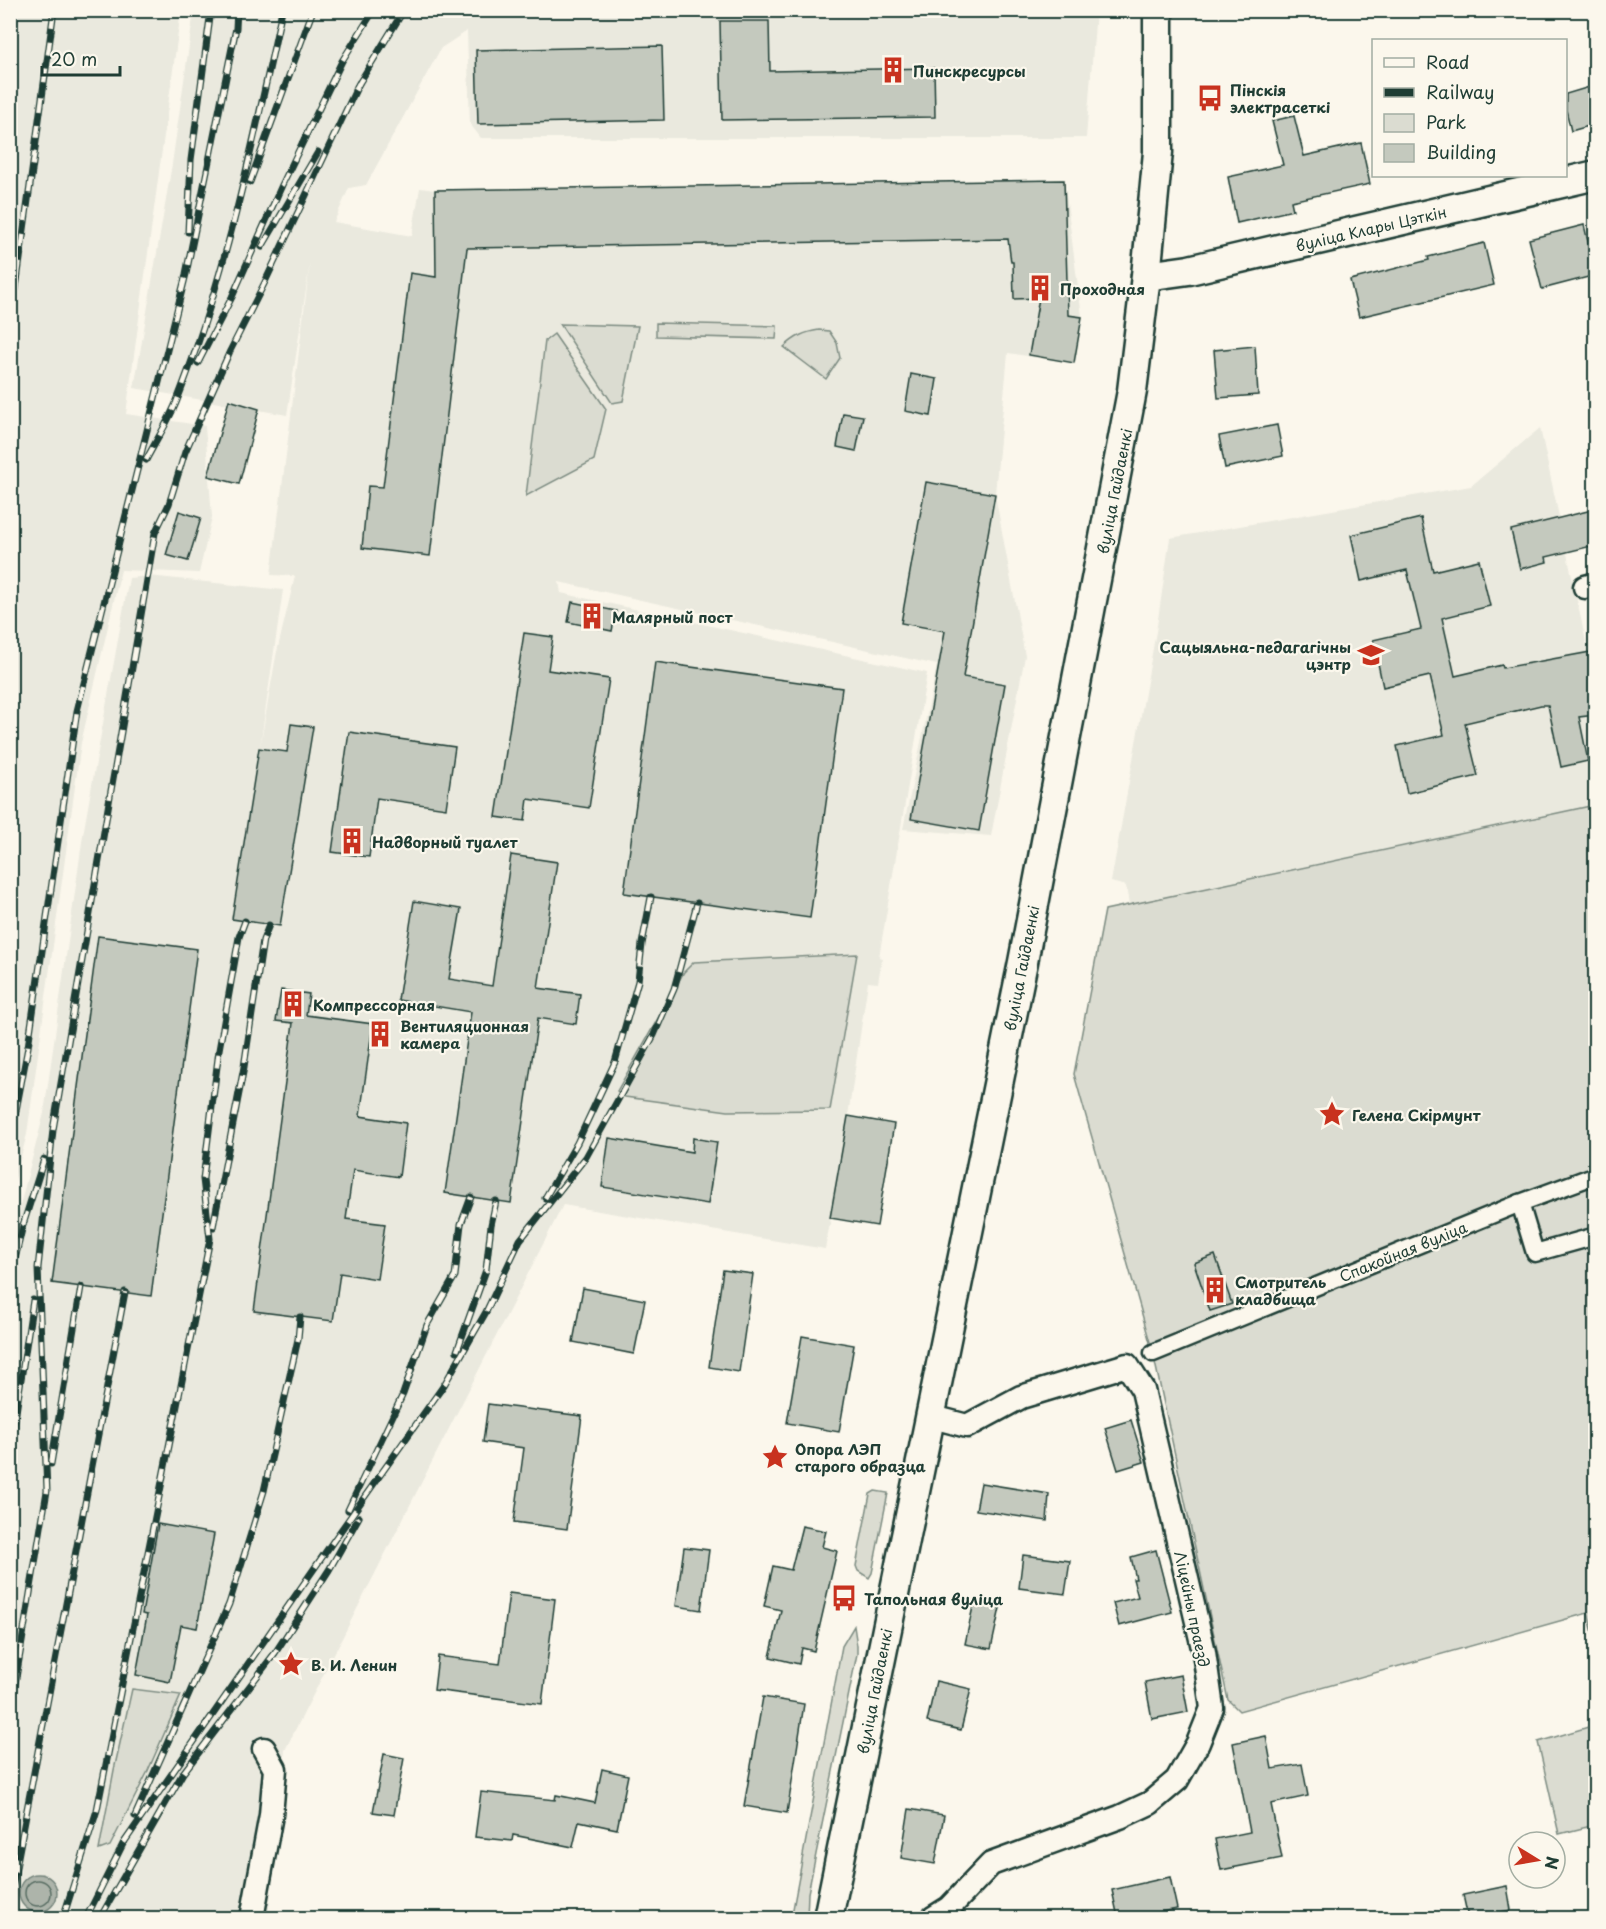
<svg xmlns="http://www.w3.org/2000/svg" width="1606" height="1929" font-family="'Playpen Sans',sans-serif">
	<style>
		.built { fill: #eae9de }
		.green { fill: #dbdcd1; stroke: #7d8c82; stroke-width: 1.5 }
		.water { fill: #adb4aa; stroke: #74847b; stroke-width: 1.5 }
		.lines { fill: none; stroke-linecap: round; stroke-linejoin: round }
		.shore { stroke: #586d63; stroke-width: 1.5 }
		.building { fill: #c4c9be; stroke: #1f3d34; stroke-width: 1.5 }
		.pedestrian-casing { stroke: #1f3d34; stroke-width: 21 }
		.minor-casing { stroke: #1f3d34; stroke-width: 27 }
		.tertiary-casing { stroke: #1f3d34; stroke-width: 33 }
		.pedestrian { stroke: #fbf7ec; stroke-width: 16 }
		.minor { stroke: #fbf7ec; stroke-width: 22 }
		.tertiary { stroke: #fbf7ec; stroke-width: 28 }
		.rail-casing { stroke: #1f3d34; stroke-width: 7 }
		.rail { stroke: #fbf7ec; stroke-width: 4.5; stroke-dasharray: 14; stroke-linecap: butt }
		.labels { text-anchor: middle; dominant-baseline: central; stroke-width: 4.5; stroke-linejoin: round; paint-order: stroke }
		.poi-label { font-size: 15px; font-weight: bold; fill: #1f3d34; stroke: #fbf7ec; text-anchor: start }
		.street-label { font-size: 15px; fill: #1f3d34; stroke: #fbf7ec }
	</style>
	<rect width="100%" height="100%" fill="#fbf7ec"/>
	<filter id="ink" filterUnits="userSpaceOnUse"><feTurbulence type="fractalNoise" baseFrequency=".0167" numOctaves="2"/><feDisplacementMap in="SourceGraphic" scale="12" xChannelSelector="R" yChannelSelector="G"/><feConvolveMatrix kernelMatrix="1 2 1 2 8 2 1 2 1" color-interpolation-filters="sRGB"/></filter>
	<g filter="url(#ink)">
		<!-- built -->
		<g class="built">
			<polygon points="11,11 181,11 126,414 205,426 212,517 199,573 121,570 81,743 27,1134 11,1194"/>
			<polygon points="194,11 1096,11 1086,138 481,138 470,124 467,31 441,48 366,185 349,188 334,222 412,236 420,188 435,190 1064,180 1082,317 1074,363 1008,353 995,494 1025,656 991,836 903,829 937,665 559,582 561,593 927,673 879,957 882,958 878,983 868,982 848,1116 894,1124 877,1226 831,1218 825,1249 563,1205 285,1750 268,1918 11,1918 11,1240 44,1113 83,835 129,578 149,576 283,590 260,747 276,656 295,576 271,575 310,263 287,415 134,388 172,164"/>
			<polygon points="1540,428 1595,684 1595,805 1129,905 1126,886 1111,882 1157,626 1170,538 1471,486"/>
		</g>
		<!-- green -->
		<g class="green">
			<polygon points="656,323 777,326 776,339 656,336"/>
			<polygon points="560,324 638,326 623,401 612,403"/>
			<path d="M819 330 829 331 837 343 840 358 826 379 784 347C795 337 804 332 819 330Z"/>
			<polygon points="554,334 606,409 594,460 526,496 545,341"/>
			<polygon points="1595,805 1595,1642 1588,1613 1239,1711 1228,1700 1153,1353 1074,1074 1105,910"/>
			<polygon points="857,954 830,1110 728,1111 625,1097 617,1091 684,972 694,962"/>
			<polygon points="875,1491 888,1493 872,1573 869,1578 858,1571 856,1566 870,1494"/>
			<polygon points="854,1626 857,1646 857,1654 808,1893 807,1918 793,1918 793,1909 842,1646"/>
			<polygon points="132,1689 181,1695 147,1773 110,1846 99,1850 114,1770"/>
			<polygon points="1595,1725 1595,1825 1559,1834 1538,1742"/>
		</g>
		<!-- water -->
		<circle class="water" cx="38" cy="1893" r="19"/>
		<g class="lines">
			<!-- shore -->
			<circle class="shore" cx="38" cy="1893" r="13"/>
		</g>
		<!-- building -->
		<g class="building">
			<polygon points="720,21 769,21 770,71 934,68 935,117 722,120"/>
			<polygon points="662,46 664,120 478,124 476,50"/>
			<polygon points="1596,85 1596,124 1571,131 1566,110 1566,94"/>
			<polygon points="1294,116 1304,156 1361,143 1370,184 1291,201 1293,210 1237,223 1228,177 1283,165 1272,121"/>
			<polygon points="1064,180 1068,315 1082,317 1074,363 1029,355 1039,298 1014,299 1013,262 1011,262 1008,239 467,248 430,556 362,548 368,486 383,487 410,273 436,277 435,190"/>
			<polygon points="1584,225 1596,275 1542,289 1529,239"/>
			<polygon points="1484,243 1494,285 1359,317 1350,280 1429,260 1428,257"/>
			<polygon points="1255,346 1258,395 1218,398 1214,350"/>
			<polygon points="911,374 937,379 931,416 905,411"/>
			<polygon points="229,400 259,409 239,484 208,476"/>
			<polygon points="843,413 863,416 856,451 837,447"/>
			<polygon points="1277,425 1283,456 1225,468 1219,436"/>
			<polygon points="926,482 995,494 963,677 1005,684 979,831 911,819 945,631 901,623"/>
			<polygon points="1596,509 1596,545 1546,557 1547,562 1520,569 1511,530"/>
			<polygon points="179,511 201,518 188,561 166,555"/>
			<polygon points="1421,518 1433,571 1479,560 1490,606 1442,618 1455,676 1502,665 1503,668 1596,651 1596,715 1579,717 1588,761 1561,767 1548,705 1541,705 1465,723 1478,776 1407,793 1397,746 1444,735 1430,676 1383,687 1373,640 1421,629 1407,570 1361,581 1351,535"/>
			<polygon points="572,602 616,611 612,631 568,622"/>
			<polygon points="524,633 553,637 548,670 609,679 589,808 528,799 525,821 496,817"/>
			<polygon points="655,662 842,688 810,918 624,893"/>
			<polygon points="291,724 313,727 280,926 232,919 259,748 287,752"/>
			<polygon points="349,732 455,747 446,808 377,798 369,857 332,852"/>
			<polygon points="511,855 557,862 538,988 580,994 576,1024 538,1018 511,1203 445,1193 471,1012 398,1000 414,901 461,909 449,979 492,986"/>
			<polygon points="98,936 197,949 151,1296 52,1283"/>
			<polygon points="281,990 309,994 306,1015 373,1024 360,1116 406,1123 399,1177 353,1170 346,1219 385,1224 377,1279 340,1273 333,1321 254,1311 293,1023 276,1021"/>
			<polygon points="848,1116 894,1124 877,1226 830,1218"/>
			<polygon points="609,1138 692,1152 693,1138 717,1142 708,1204 602,1187"/>
			<polygon points="1215,1255 1232,1304 1210,1311 1194,1263"/>
			<polygon points="723,1270 753,1274 739,1372 709,1367"/>
			<polygon points="583,1288 645,1300 634,1354 573,1342"/>
			<polygon points="802,1336 854,1345 839,1432 787,1423"/>
			<polygon points="488,1404 582,1416 567,1529 514,1522 524,1448 483,1442"/>
			<polygon points="1131,1420 1144,1462 1118,1470 1105,1428"/>
			<polygon points="981,1483 1049,1494 1047,1521 976,1510"/>
			<polygon points="158,1524 214,1534 197,1628 181,1625 170,1682 136,1675 147,1615 142,1614"/>
			<polygon points="802,1526 826,1531 822,1547 837,1551 814,1651 802,1648 799,1664 770,1657 781,1610 764,1606 773,1566 791,1570"/>
			<polygon points="684,1547 709,1550 701,1610 676,1606"/>
			<polygon points="1156,1550 1172,1612 1119,1626 1113,1603 1138,1597 1133,1579 1136,1579 1131,1557"/>
			<polygon points="1023,1555 1070,1561 1065,1594 1019,1588"/>
			<polygon points="509,1593 555,1599 542,1704 434,1690 438,1656 500,1664"/>
			<polygon points="974,1602 1000,1608 991,1649 965,1644"/>
			<polygon points="1181,1675 1188,1712 1152,1719 1145,1682"/>
			<polygon points="936,1681 971,1689 961,1730 927,1722"/>
			<polygon points="763,1697 804,1704 787,1813 744,1806"/>
			<polygon points="1266,1736 1272,1769 1302,1764 1308,1796 1271,1804 1282,1858 1221,1870 1215,1839 1250,1832 1233,1743"/>
			<polygon points="384,1754 404,1758 394,1815 373,1812"/>
			<polygon points="602,1769 628,1775 617,1829 579,1821 573,1847 513,1835 512,1841 475,1837 481,1792 555,1800 556,1795 595,1803"/>
			<polygon points="909,1809 944,1815 935,1864 901,1858"/>
			<polygon points="1170,1877 1177,1909 1133,1918 1118,1918 1112,1890"/>
			<polygon points="1507,1886 1511,1910 1468,1918 1463,1895"/>
		</g>
		<g class="lines">
			<!-- pedestrian casing -->
			<g class="pedestrian-casing">
				<g id="pedestrian">
					<polyline points="1520,1203 1535,1253 1596,1236"/>
					<polyline points="1153,1353 1520,1203 1596,1175"/>
				</g>
			</g>
			<!-- minor casing -->
			<g class="minor-casing">
				<g id="minor">
					<polyline points="1585,587 1596,584"/>
					<polyline points="929,1416 967,1426 1021,1397 1127,1365 1143,1390 1204,1652 1212,1708 1198,1743 1177,1780 1150,1803 1120,1817 991,1864 949,1908 933,1918"/>
					<polyline points="252,1918 271,1815 275,1769 264,1749"/>
				</g>
			</g>
			<!-- tertiary casing -->
			<g class="tertiary-casing">
				<g id="tertiary">
					<polyline points="1146,276 1189,270 1596,175"/>
					<polyline points="828,1918 1023,962 1132,391 1146,276 1158,152 1158,10"/>
				</g>
			</g>
			<!-- pedestrian -->
			<use href="#pedestrian" class="pedestrian"/>
			<!-- minor -->
			<use href="#minor" class="minor"/>
			<!-- tertiary -->
			<use href="#tertiary" class="tertiary"/>
			<!-- rail casing -->
			<g class="rail-casing">
				<g id="rail">
					<polyline points="355,90 404,10"/>
					<polyline points="250,182 313,10"/>
					<polyline points="188,232 191,160 211,10"/>
					<polyline points="262,247 318,152"/>
					<polyline points="10,332 54,10"/>
					<polyline points="198,363 232,297 282,185 342,61 374,10"/>
					<path d="M146 460C156 441 168 422 176 403 226 277 253 143 282 10"/>
					<polyline points="10,1142 28,1047 77,711 186,274 236,28 237,10"/>
					<polyline points="545,1198 577,1143 615,1062 638,981 642,944 651,897"/>
					<polyline points="213,1227 244,1067 263,940 269,925"/>
					<polyline points="10,1280 23,1225 44,1159"/>
					<polyline points="457,1351 486,1270 491,1225 496,1201"/>
					<polyline points="10,1452 33,1300"/>
					<polyline points="51,1464 81,1287"/>
					<polyline points="348,1510 403,1394 427,1325 455,1276 461,1224 471,1197"/>
					<polyline points="10,1714 47,1491 38,1268 53,1130 155,533 169,504 185,452 230,351 265,282 359,83"/>
					<polyline points="135,1816 229,1604 264,1491 298,1339 300,1317"/>
					<polyline points="10,1899 125,1292"/>
					<polyline points="63,1918 97,1810 210,1239 203,1179 219,1050 239,937 245,921"/>
					<polyline points="86,1918 123,1844 334,1540 444,1385 486,1312 520,1240 586,1157 654,1035 674,989 697,903"/>
					<polyline points="100,1918 183,1773 275,1653 329,1570 359,1517"/>
				</g>
			</g>
			<!-- rail -->
			<use href="#rail" class="rail"/>
		</g>
	</g>
	<!-- icons -->
	<defs>
		<g id="building-bare" transform="scale(2.07)"><path d="M-4-6H4V6H1V3H-1V6H-4ZM-2.5-4.3h1.7v1.8h-1.7ZM.8-4.3h1.7v1.8H.8ZM-2.5-1h1.7V.8h-1.7ZM.8-1h1.7V.8H.8Z" fill="#c8321e" stroke="#fbf7ec" stroke-width="2.5" paint-order="stroke"/></g>
		<g id="bus-bare" transform="scale(2.07)"><path d="M-5-6H5V4H4V6H2V4H-2V6H-4V4H-5ZM-3.5-4V0h7V-4ZM-3.5 1.2v1.5H-2V1.2ZM2 1.2v1.5H3.5V1.2Z" fill="#c8321e" stroke="#fbf7ec" stroke-width="2.5" paint-order="stroke"/></g>
		<g id="school-bare" transform="scale(2.07)"><path d="M0-5L7-2L0 1L-7-2ZM-4 1L0 2.5L4 1V4Q0 6-4 4Z" fill="#c8321e" stroke="#fbf7ec" stroke-width="2.5" paint-order="stroke"/></g>
		<g id="sight-bare" transform="scale(2.07)"><path d="M0-6L1.8-2.2L6-1.7L2.9 1.2L3.7 5.4L0 3.3L-3.7 5.4L-2.9 1.2L-6-1.7L-1.8-2.2Z" fill="#c8321e" stroke="#fbf7ec" stroke-width="2.5" paint-order="stroke"/></g>
	</defs>
	<g fill-rule="evenodd">
		<use href="#building-bare" x="893" y="70"/>
		<use href="#bus-bare" x="1210" y="98"/>
		<use href="#building-bare" x="1040" y="288"/>
		<use href="#building-bare" x="592" y="616"/>
		<use href="#school-bare" x="1371" y="655"/>
		<use href="#building-bare" x="352" y="841"/>
		<use href="#building-bare" x="293" y="1004"/>
		<use href="#building-bare" x="380" y="1034"/>
		<use href="#sight-bare" x="1332" y="1114"/>
		<use href="#building-bare" x="1215" y="1290"/>
		<use href="#sight-bare" x="775" y="1457"/>
		<use href="#bus-bare" x="844" y="1598"/>
		<use href="#sight-bare" x="291" y="1664"/>
	</g>
	<g class="labels">
		<!-- poi labels -->
		<g class="poi-label">
			<text x="913" y="70">Пинскресурсы</text>
			<text x="1230" y="89">Пінскія<tspan x="1230" dy="17">электрасеткі</tspan></text>
			<text x="1060" y="288">Проходная</text>
			<text x="612" y="616">Малярный пост</text>
			<text x="1351" y="646" text-anchor="end">Сацыяльна-педагагічны<tspan x="1351" dy="17">цэнтр</tspan></text>
			<text x="372" y="841">Надворный туалет</text>
			<text x="313" y="1004">Компрессорная</text>
			<text x="400" y="1025">Вентиляционная<tspan x="400" dy="17">камера</tspan></text>
			<text x="1352" y="1114">Гелена Скірмунт</text>
			<text x="1235" y="1281">Смотритель<tspan x="1235" dy="17">кладбища</tspan></text>
			<text x="795" y="1448">Опора ЛЭП<tspan x="795" dy="17">старого образца</tspan></text>
			<text x="864" y="1598">Тапольная вуліца</text>
			<text x="311" y="1664">В. И. Ленин</text>
		</g>
		<!-- street labels -->
		<g class="street-label">
			<text transform="translate(1371 228) rotate(-13)">вуліца Клары Цэткін</text>
			<text transform="translate(1114 491) rotate(-79)">вуліца Гайдаенкі</text>
			<text transform="translate(1021 968) rotate(-79)">вуліца Гайдаенкі</text>
			<text transform="translate(1403 1251) rotate(-22)">Спакойная вуліца</text>
			<text transform="translate(1193 1609) rotate(78)">Ліцейны праезд</text>
			<text transform="translate(874 1691) rotate(-79)">вуліца Гайдаенкі</text>
		</g>
	</g>
	<!-- margin -->
	<rect width="1606" height="1929" fill="none" stroke="#fbf7ec" stroke-width="36"/>
	<rect x="18" y="18" width="1570" height="1893" fill="none" stroke="#1f3d34" stroke-width="2" filter="url(#ink)"/>
	<!-- legend -->
	<rect x="1372" y="39" width="195" height="138" fill="#fbf7ec" stroke="#a3ada2" stroke-width="1.5"/>
	<rect x="1384" y="58" width="30" height="9" fill="#fbf7ec" stroke="#a3ada2" stroke-width="1.5"/>
	<text x="1426" y="69" font-size="18" fill="#1f3d34">Road</text>
	<rect x="1384" y="88" width="30" height="9" fill="#1f3d34" stroke="#a3ada2" stroke-width="1.5"/>
	<text x="1426" y="99" font-size="18" fill="#1f3d34">Railway</text>
	<rect x="1384" y="114" width="30" height="18" fill="#dbdcd1" stroke="#a3ada2" stroke-width="1.5"/>
	<text x="1426" y="129" font-size="18" fill="#1f3d34">Park</text>
	<rect x="1384" y="144" width="30" height="18" fill="#c4c9be" stroke="#a3ada2" stroke-width="1.5"/>
	<text x="1426" y="159" font-size="18" fill="#1f3d34">Building</text>
	<!-- north arrow -->
	<g transform="translate(1537 1860) rotate(101)"><circle r="28" fill="#fbf7ec" stroke="#a3ada2" stroke-width="1.5"/>
	<path d="M0-4.5L10 22L0 15L-10 22Z" fill="#c8321e"/>
	<text y="-9" font-size="16" font-weight="bold" text-anchor="middle" fill="#1f3d34">N</text>
	</g>
	<!-- scale -->
	<path d="M42 66v9h78v-9" fill="none" stroke="#1f3d34" stroke-width="3"/>
	<text x="51" y="66" font-size="18" fill="#1f3d34" stroke="#fbf7ec" stroke-width="4.5" paint-order="stroke">20 m</text>
</svg>
